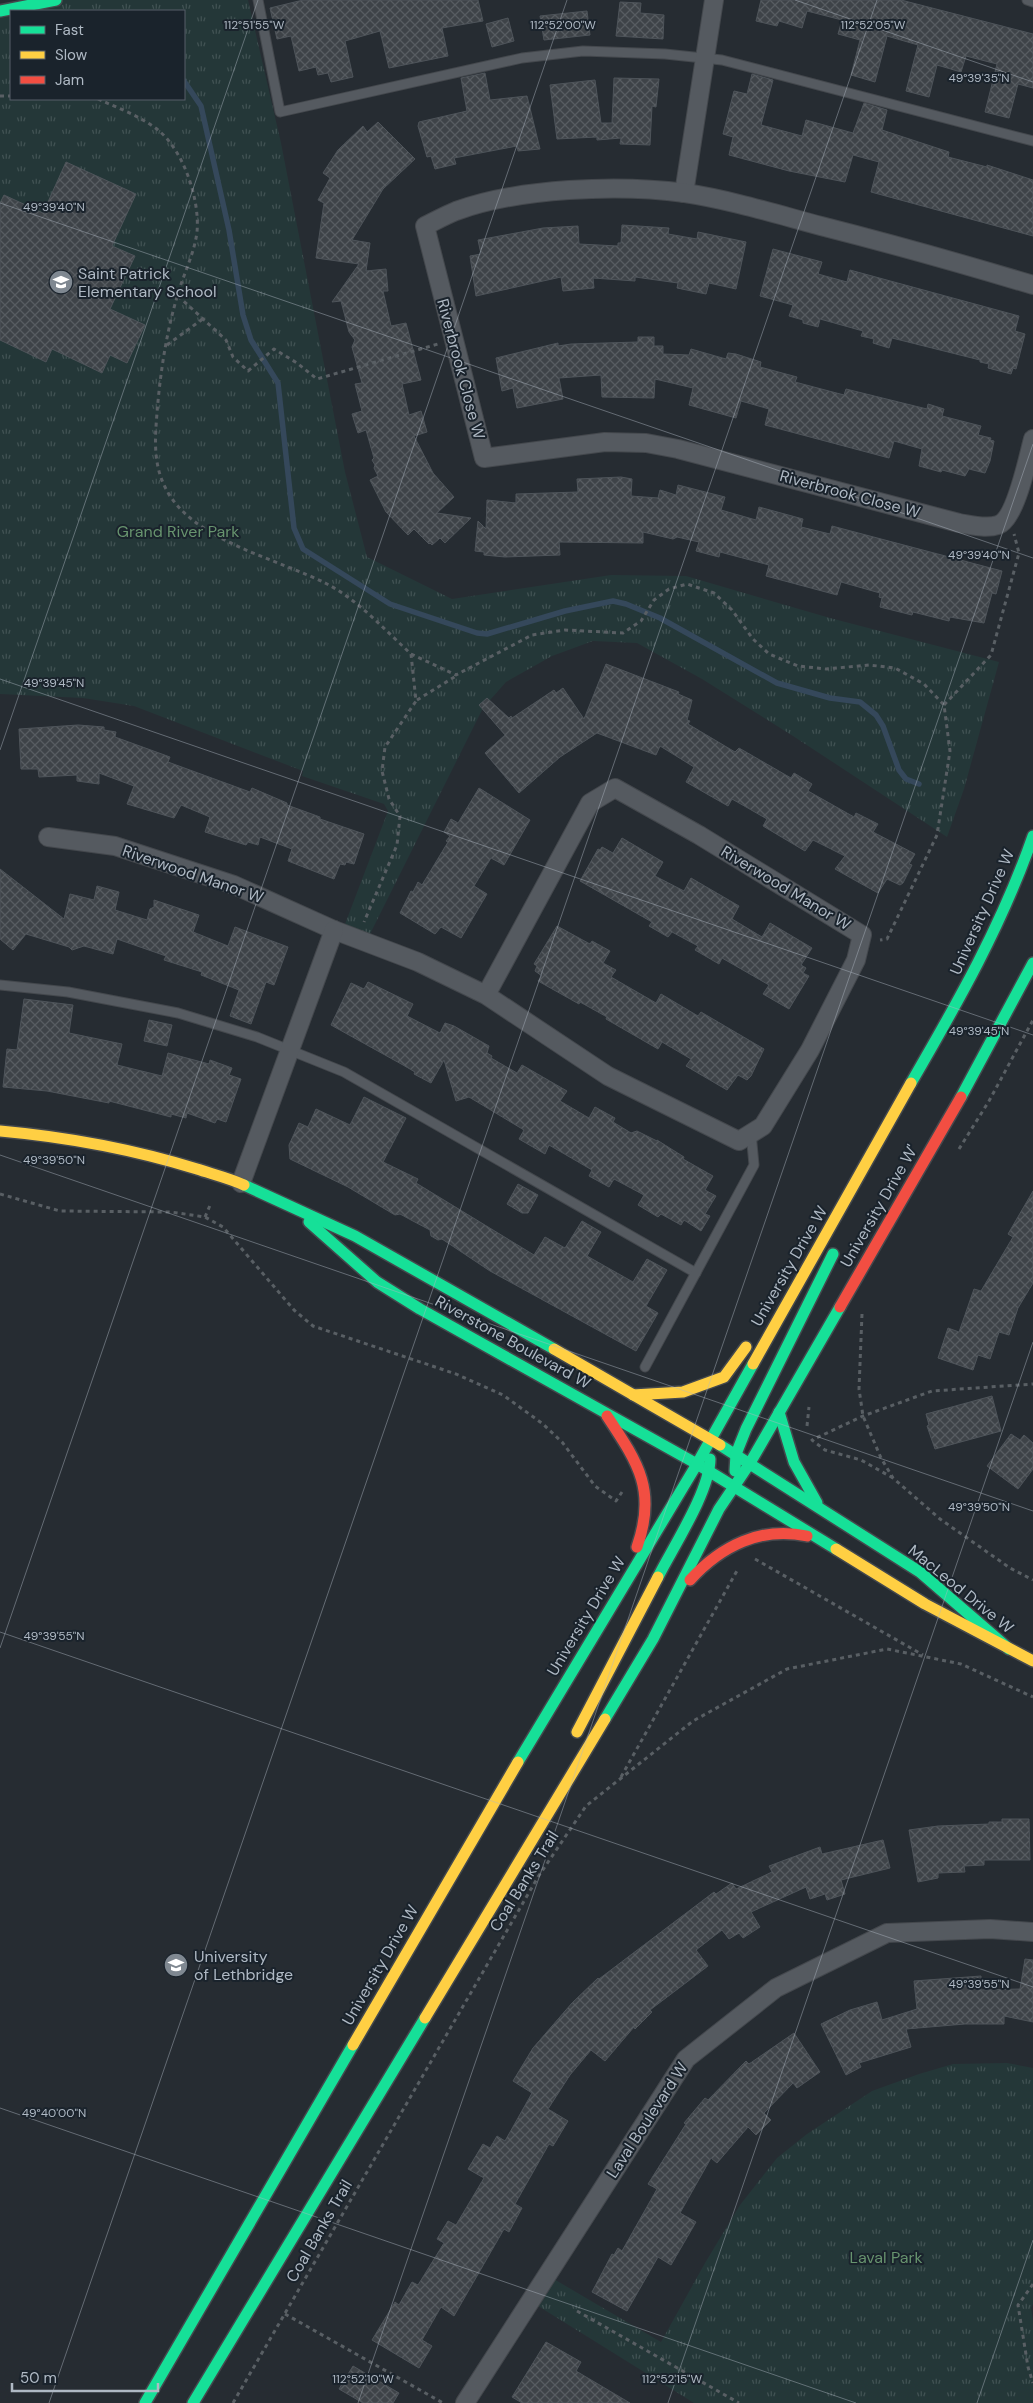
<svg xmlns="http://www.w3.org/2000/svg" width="1033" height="2403" font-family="'DM Sans',sans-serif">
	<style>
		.grass { fill: url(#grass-tufts); fill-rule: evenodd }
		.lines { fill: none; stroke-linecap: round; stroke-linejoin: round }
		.stream { stroke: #35485b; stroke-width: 5.5 }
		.building { fill: url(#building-cross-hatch); stroke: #4e545a }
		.lane-casing { stroke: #44484d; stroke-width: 11 }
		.street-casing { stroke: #44484d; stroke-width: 20 }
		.fast-casing { stroke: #44484d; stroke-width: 14 }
		.slow-casing { stroke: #44484d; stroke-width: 14 }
		.jam-casing { stroke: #44484d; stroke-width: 14 }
		.path { stroke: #595f64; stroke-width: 3; stroke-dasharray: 4 4; stroke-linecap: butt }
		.lane { stroke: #555a60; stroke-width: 9 }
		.street { stroke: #555a60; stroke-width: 18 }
		.fast { stroke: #16e098; stroke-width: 11 }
		.slow { stroke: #ffcf43; stroke-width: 11 }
		.jam { stroke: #f24e42; stroke-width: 11 }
		.ticks { fill: none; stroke: #afb9c4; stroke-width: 1; stroke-opacity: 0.45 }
		.labels { text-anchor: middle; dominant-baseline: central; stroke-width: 4; stroke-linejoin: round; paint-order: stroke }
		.poi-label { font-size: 16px; fill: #afb9c4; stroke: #1a232c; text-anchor: start }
		.street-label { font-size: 16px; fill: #afb9c4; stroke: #1a232c }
		.park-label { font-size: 16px; fill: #67936e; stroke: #1a232c }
		.ticks-label { font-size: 12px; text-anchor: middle; fill: #afb9c4; stroke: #1a232c; stroke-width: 4; stroke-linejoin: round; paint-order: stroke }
	</style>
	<defs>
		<pattern id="grass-tufts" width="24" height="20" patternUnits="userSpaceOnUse" patternTransform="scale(1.25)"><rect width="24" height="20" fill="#243738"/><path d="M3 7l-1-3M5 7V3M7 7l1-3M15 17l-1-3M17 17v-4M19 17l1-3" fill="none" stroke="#415253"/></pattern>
		<pattern id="building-cross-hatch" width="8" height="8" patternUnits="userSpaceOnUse" patternTransform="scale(1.25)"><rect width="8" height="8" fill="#3e4348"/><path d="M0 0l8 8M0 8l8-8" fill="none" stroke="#575c61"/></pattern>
	</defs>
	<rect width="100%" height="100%" fill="#262c32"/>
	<!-- grass -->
	<g class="grass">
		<path d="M56 0H248L281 143 345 472 367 557 452 599 611 575 686 576 830 618 999 662 964 789 947 837 793 736 702 679 637 643 593 641 552 656 506 682 483 708 366 942 342 932 388 811 384 804 302 776 303 771 134 706 83 698 0 694V11ZM11 11H184V99H11Z"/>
		<polygon points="1007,2063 1033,2068 1033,2304 1031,2308 1033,2321 1033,2403 694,2403 530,2301 547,2275 661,2342 705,2263 740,2205 777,2158 807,2134 872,2091 919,2074 953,2064"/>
	</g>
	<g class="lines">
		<!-- stream -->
		<polyline class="stream" points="184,81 201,106 229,230 243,315 251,340 278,383 294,528 303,549 390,604 477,633 487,634 565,611 613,601 626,604 660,618 777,683 830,698 860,702 876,715 883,726 899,770 906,779 919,784"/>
	</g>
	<!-- building -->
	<g class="building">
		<polygon points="303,0 478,0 483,21 442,28 448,56 389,68 380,31 345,41 353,77 331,82 328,73 318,75 316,67 299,71 291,36 277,39 270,8"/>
		<polygon points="761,0 901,0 1033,34 1033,88 1018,84 1009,118 985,112 997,64 966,56 961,72 937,65 929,97 906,91 918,45 887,36 875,82 851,75 860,40 838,34 842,20 807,11 802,28 779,21 777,26 756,21"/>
		<polygon points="620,2 641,3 640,13 664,15 663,39 616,36"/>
		<polygon points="587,11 590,35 544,40 540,16"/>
		<polygon points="508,18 514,41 492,47 486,24"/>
		<polygon points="485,73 490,100 527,96 540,149 518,151 517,146 454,158 456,164 435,169 431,156 427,157 418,126 419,122 467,111 461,78"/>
		<polygon points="752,74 773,80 761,125 802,136 806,120 853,133 864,103 887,110 882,130 949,152 948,157 987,167 987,165 1033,180 1033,236 871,192 879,162 853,155 845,182 789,171 729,155 733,137 723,134 734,91 747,94"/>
		<polygon points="614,78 659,79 656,107 652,106 650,145 620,144 621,138 597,140 597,137 557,139 550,85 595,80 601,123 612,123"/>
		<polygon points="378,122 415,159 383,189 352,240 370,243 366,271 386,269 388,291 383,291 391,326 406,323 421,380 402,384 409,415 421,411 427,432 414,436 433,473 454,497 437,513 471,518 445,543 440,538 432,545 430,543 429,544 414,529 408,535 386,512 370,480 378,476 374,468 375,465 372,460 374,458 366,430 358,433 352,414 362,411 355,384 362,383 352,347 355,340 349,332 341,301 332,302 359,264 316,258 324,203 318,200 330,178 323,173 338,150 363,126 367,132"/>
		<polygon points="66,162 136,194 112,246 135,256 110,309 145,325 127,363 110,355 102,373 52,349 46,362 0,340 0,203 4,195 43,213"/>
		<polygon points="622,225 669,228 668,234 697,239 698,232 746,242 736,289 709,283 706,294 677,288 678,283 635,277 635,281 593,278 594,288 563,291 561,277 476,296 470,256 481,254 478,240 543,228 578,226 579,244 618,246 618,243 621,243"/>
		<polygon points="773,249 822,262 818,274 847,282 850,270 1019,316 1015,331 1025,334 1016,369 1013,368 1011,374 988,368 989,364 980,362 980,360 892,338 889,348 873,343 874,339 861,336 863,331 820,319 818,327 803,323 803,320 789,316 793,305 760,296"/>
		<polygon points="638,337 654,337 654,346 663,346 663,354 689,355 691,349 726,359 728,353 736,354 761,362 760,367 797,377 795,382 844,395 846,389 927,409 928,404 944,409 942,416 981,426 978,435 991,438 990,440 994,441 990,461 985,473 969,469 965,476 942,470 941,472 919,466 922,449 894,441 889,458 765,425 769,409 741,401 736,418 689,405 693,388 655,379 654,398 602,397 601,375 559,378 563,399 517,408 513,388 502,391 496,358 558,343 558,346 571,344 638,342"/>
		<polygon points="621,477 632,479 631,496 658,498 660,490 676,495 678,485 725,497 721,510 756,520 759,507 803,519 801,527 830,534 832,526 1002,571 996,594 992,593 984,623 950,617 949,621 913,612 912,615 880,607 882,598 879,597 880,593 841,582 837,595 766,576 769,565 720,552 719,557 696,551 699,542 677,537 673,539 643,532 643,543 559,542 560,555 505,557 484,555 484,552 475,551 478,521 486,529 487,500 516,503 516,494 578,492 577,479"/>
		<polygon points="606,664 679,692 678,694 692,700 687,720 690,721 688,724 735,752 739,748 791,778 794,773 812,784 808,791 854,817 856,813 878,824 873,832 915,854 909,864 912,865 903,883 900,885 887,879 878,893 858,882 835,869 845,856 813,840 805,851 763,826 767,819 732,799 728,806 686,782 694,767 660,746 656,755 597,733 560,757 519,793 485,753 505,735 479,705 487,698 509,718 511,716 512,718 554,690 556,693 563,688 584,719"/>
		<polygon points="78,725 104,727 104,730 116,732 115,737 170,757 168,762 250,792 252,788 287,803 287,805 320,817 320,819 364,834 354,864 346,862 345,865 340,864 334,879 288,861 292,849 260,837 258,845 248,842 246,845 205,832 210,817 181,805 174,818 127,804 134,786 99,773 99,784 77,781 77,775 39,777 38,769 21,769 19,729"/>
		<polygon points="479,788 530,820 504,865 491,858 474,886 487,894 461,938 441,927 435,934 400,913 411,891 413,892 418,882 422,885 448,842 446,841 450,836 444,832 451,819 458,823"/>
		<polygon points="622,838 663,862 655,876 684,891 691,878 739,906 732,919 762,937 770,923 812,948 801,965 806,968 803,973 809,976 789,1009 763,994 769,985 722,958 719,964 695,950 698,946 672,932 668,937 649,926 652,922 580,881 598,849 600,850 602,847 613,853"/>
		<polygon points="0,869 64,919 70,894 94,900 97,886 119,892 115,910 147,920 150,909 154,907 154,900 199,915 193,932 228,946 235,927 288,947 274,985 266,982 251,1024 230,1016 239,990 201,975 202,972 164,960 166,956 117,939 113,954 84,946 72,950 69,947 26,934 13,950 0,939"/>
		<polygon points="557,926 590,944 592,941 610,951 603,963 616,970 611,977 656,1003 661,994 698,1016 701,1012 764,1049 751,1076 747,1080 738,1075 727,1090 686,1066 691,1059 662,1042 658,1049 606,1019 607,1017 580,1002 579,1004 538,981 542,976 535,971 537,966 534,964"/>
		<polygon points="368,982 413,1004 407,1016 440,1033 445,1023 454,1026 489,1046 487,1053 492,1056 491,1058 517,1073 522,1065 567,1091 560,1101 589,1118 595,1107 615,1118 613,1122 631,1133 637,1131 657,1141 657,1140 684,1157 683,1159 713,1176 705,1190 716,1196 705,1214 710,1216 701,1231 684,1220 681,1225 661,1214 658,1217 638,1205 644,1195 614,1179 609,1187 589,1176 592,1170 549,1145 545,1154 519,1139 524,1130 469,1097 456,1101 444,1060 431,1083 414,1074 415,1072 403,1065 331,1025 351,983 364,989"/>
		<polygon points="24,999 73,1005 69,1033 122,1044 117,1065 162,1076 168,1053 209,1064 210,1060 232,1068 229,1075 241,1079 226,1122 217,1119 215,1123 187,1113 186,1118 171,1114 171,1117 109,1101 109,1103 47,1091 3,1087 7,1049 17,1050"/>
		<polygon points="149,1020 172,1025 167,1046 144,1041"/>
		<polygon points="364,1097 406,1118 383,1162 418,1179 416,1183 534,1255 545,1237 565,1248 582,1221 601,1232 587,1256 633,1282 647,1259 667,1270 646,1306 658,1313 636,1351 490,1271 442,1239 438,1240 431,1236 430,1230 411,1220 400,1214 395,1215 348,1187 290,1159 289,1145 299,1123 308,1127 316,1109 350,1125"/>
		<polygon points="518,1184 538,1195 528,1213 522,1213 507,1204"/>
		<polygon points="1033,1191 1033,1283 1018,1308 1009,1335 999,1332 990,1359 978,1355 973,1370 938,1358 948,1328 959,1332 974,1289 981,1291 1013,1237 1008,1234"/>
		<polygon points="992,1396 1001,1431 935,1449 927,1426 929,1425 926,1414"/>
		<polygon points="1011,1434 1020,1440 1024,1435 1033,1443 1033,1469 1018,1489 987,1466"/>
		<polygon points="1002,1819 1029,1819 1030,1860 984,1860 984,1865 964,1866 965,1872 938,1873 938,1878 918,1882 909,1830 938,1826 989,1824 989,1822 1002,1822"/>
		<polygon points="883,1840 890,1868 841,1880 845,1894 827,1900 825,1894 810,1899 806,1887 751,1912 760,1927 743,1938 739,1933 729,1939 722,1930 696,1950 708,1966 650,2010 652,2012 635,2029 634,2027 605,2061 591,2050 570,2075 548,2109 568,2121 553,2146 549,2144 515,2204 522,2208 509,2232 504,2229 454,2316 441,2307 422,2340 432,2346 419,2368 372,2340 395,2302 399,2305 412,2282 418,2285 444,2243 437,2239 448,2221 456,2225 484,2178 468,2169 483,2144 490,2148 497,2136 505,2141 532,2093 513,2081 533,2048 572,2003 598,1978 599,1979 714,1892 716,1894 732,1883 736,1889 772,1872 769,1866 820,1847 822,1854"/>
		<polygon points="1025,1959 1033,1960 1033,2022 1004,2016 1004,2024 965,2024 906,2029 911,2047 859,2063 861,2067 846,2075 821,2024 850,2010 877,2002 882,2020 917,2009 914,1981 981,1976 981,1990 1020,1989"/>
		<polygon points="794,2033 820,2072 797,2088 793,2083 764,2113 771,2120 756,2135 748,2127 717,2163 711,2158 680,2213 696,2222 671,2265 658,2257 627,2311 592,2292 612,2254 614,2255 618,2248 622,2251 657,2189 648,2184 686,2124 684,2123 705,2098 708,2100 746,2061 749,2064"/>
		<polygon points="546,2342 581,2362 576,2371 630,2403 522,2403 512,2397"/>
		<polygon points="353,2366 399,2393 393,2403 363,2403 339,2389"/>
	</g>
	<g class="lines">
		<!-- lane casing -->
		<g class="lane-casing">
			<g id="lane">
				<polyline points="258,0 280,112 522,58 583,51 665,54 722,60 1033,141"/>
				<polyline points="1027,0 1033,2"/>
				<polyline points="0,985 68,992 178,1013 257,1037 344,1072 696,1273"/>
				<polyline points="645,1367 754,1165 751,1133"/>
			</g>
		</g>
		<!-- street casing -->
		<g class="street-casing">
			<g id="street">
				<polyline points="684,193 714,0"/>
				<path d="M1033 285C963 264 892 244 821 226 776 214 731 200 685 193 618 184 519 188 456 211 446 215 435 221 425 226L484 458 605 442 646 443 678 449 959 523C971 525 986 529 998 525 1016 519 1028 457 1033 439"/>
				<polyline points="48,837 115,846 234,885 334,930 418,962 486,995 608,1076 739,1141 763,1126 810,1050 856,960 862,935 699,835 615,788 590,803 486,995"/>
				<polyline points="241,1183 334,930"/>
				<polyline points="465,2403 686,2059 776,1988 887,1933 990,1929 1033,1932"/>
			</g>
		</g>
		<!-- fast casing -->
		<g class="fast-casing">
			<g id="fast">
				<polyline points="0,11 56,0"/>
				<path d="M911 1083C958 1002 1002 925 1033 836"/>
				<polyline points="961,1097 1033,963"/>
				<polyline points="244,1185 355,1236 554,1349"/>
				<polyline points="309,1222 377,1282 420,1309 697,1464 836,1549"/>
				<polyline points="779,1412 794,1462 817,1503"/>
				<polyline points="720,1445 920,1572 1009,1649"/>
				<polyline points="735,1471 736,1454 746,1429 833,1254"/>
				<path d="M658 1577C673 1547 710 1491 710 1459"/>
				<polyline points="605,1719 653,1639 719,1509 750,1463 840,1307"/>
				<polyline points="518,1762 697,1464 753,1364"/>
				<polyline points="145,2403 353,2045"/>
				<polyline points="193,2403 425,2018"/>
			</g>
		</g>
		<!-- slow casing -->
		<g class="slow-casing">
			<g id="slow">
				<path d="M0 1131C67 1137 132 1149 197 1169 212 1174 229 1178 244 1185"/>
				<polyline points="554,1349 720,1445"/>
				<polyline points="753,1364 911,1083"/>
				<polyline points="633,1395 683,1392 724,1377 746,1347"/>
				<polyline points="836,1549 925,1604 1033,1661"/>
				<polyline points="577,1732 658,1577"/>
				<polyline points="425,2018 605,1719"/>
				<polyline points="353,2045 518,1762"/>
			</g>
		</g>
		<!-- jam casing -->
		<g class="jam-casing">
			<g id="jam">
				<polyline points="840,1307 961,1097"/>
				<path d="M607 1416C638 1463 657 1490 637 1547"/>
				<path d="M690 1580C721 1546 761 1526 807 1536"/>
			</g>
		</g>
		<!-- path -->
		<g class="path">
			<polyline points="0,96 11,96"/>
			<path d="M98 99C118 108 140 116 158 130 184 151 200 200 197 232 194 255 183 275 177 297 166 334 160 375 157 413 155 438 153 463 165 487 191 541 277 558 327 584 358 600 385 630 411 654L416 701 385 747 382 771 389 799 400 816 397 845 364 922"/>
			<polyline points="178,296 226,340 233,357 248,371 274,349 297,363 317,379 438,344"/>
			<polyline points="167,345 204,318"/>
			<polyline points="411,654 456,675 532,635 565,630 623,633 641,621 654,600 669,589 687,584 714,593 732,610 753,639 769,654 798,666 826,669 869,665 895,668 924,684 944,705 950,751 937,835 887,939 880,940"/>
			<polyline points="417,700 456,676"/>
			<polyline points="944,705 991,655 1019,553 1014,534"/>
			<polyline points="959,1149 989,1101 1033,1020"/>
			<polyline points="0,1194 60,1211 171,1212 205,1217 223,1227 294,1310 313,1326 456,1374 503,1395 543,1424 562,1442 595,1486 616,1501 622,1492"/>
			<polyline points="205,1217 211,1203"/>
			<polyline points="862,1314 859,1389 863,1416 881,1458 893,1478 940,1519 1010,1568 1033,1580"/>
			<polyline points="807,1426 809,1407"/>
			<polyline points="893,1478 861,1460 825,1450 812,1440 863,1416 932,1391 1033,1384"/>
			<polyline points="755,1559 923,1655"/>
			<polyline points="621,1777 738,1569"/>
			<polyline points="1033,2284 1018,2305 1028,2367 1033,2383"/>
			<polyline points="577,2311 739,2403"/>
			<polyline points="285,2314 443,2403"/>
			<polyline points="233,2403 538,1877 586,1806 693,1721 787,1669 887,1649 961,1664 1033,1697"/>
		</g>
		<!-- lane -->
		<use href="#lane" class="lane"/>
		<!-- street -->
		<use href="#street" class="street"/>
		<!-- fast -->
		<use href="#fast" class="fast"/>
		<!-- slow -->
		<use href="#slow" class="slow"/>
		<!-- jam -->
		<use href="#jam" class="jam"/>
	</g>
	<!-- ticks -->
	<path class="ticks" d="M795 0 1033 82M0 203 1033 558M0 679 1033 1035M0 750 258 0M0 1155 1033 1511M0 1632 1033 1987M0 1648 567 0M0 2108 856 2403M49 2403 877 0M358 2403 1033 444M668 2403 1033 1342M977 2403 1033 2240"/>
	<!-- icons -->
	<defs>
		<g id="school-disc" transform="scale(1.25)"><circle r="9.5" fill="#7f8891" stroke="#1a232c"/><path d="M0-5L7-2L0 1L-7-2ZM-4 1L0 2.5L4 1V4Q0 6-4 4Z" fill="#fff"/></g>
		<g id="university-disc" transform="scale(1.25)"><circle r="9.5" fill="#7f8891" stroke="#1a232c"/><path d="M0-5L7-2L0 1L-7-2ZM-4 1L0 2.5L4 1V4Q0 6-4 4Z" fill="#fff"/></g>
	</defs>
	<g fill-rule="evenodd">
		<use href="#school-disc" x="61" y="282"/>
		<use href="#university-disc" x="176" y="1965"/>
	</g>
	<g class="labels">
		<!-- poi labels -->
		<g class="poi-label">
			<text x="78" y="273">Saint Patrick<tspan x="78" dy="18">Elementary School</tspan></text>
			<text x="194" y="1956">University<tspan x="194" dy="18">of Lethbridge</tspan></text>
		</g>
		<!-- street labels -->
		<g class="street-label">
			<text transform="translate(461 369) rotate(75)">Riverbrook Close W</text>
			<text transform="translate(850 494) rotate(15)">Riverbrook Close W</text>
			<text transform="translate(193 874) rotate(19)">Riverwood Manor W</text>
			<text transform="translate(786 888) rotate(31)">Riverwood Manor W</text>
			<text transform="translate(982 912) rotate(-66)">University Drive W</text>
			<text transform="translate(879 1206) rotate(-60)">University Drive W'</text>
			<text transform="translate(789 1266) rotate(-60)">University Drive W</text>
			<text transform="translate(513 1342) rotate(29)">Riverstone Boulevard W</text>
			<text transform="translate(961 1589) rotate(39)">MacLeod Drive W</text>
			<text transform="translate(586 1616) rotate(-59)">University Drive W</text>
			<text transform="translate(524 1881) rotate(-58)">Coal Banks Trail</text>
			<text transform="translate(380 1965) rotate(-60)">University Drive W</text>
			<text transform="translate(647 2120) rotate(-57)">Laval Boulevard W</text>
			<text transform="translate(319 2231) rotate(-60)">Coal Banks Trail</text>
		</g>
		<!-- park labels -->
		<g class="park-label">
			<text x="178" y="531">Grand River Park</text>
			<text x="886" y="2257">Laval Park</text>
		</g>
	</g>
	<g class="ticks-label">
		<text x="563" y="29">112°52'00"W</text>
		<text x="254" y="29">112°51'55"W</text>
		<text x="873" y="29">112°52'05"W</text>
		<text x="979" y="82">49°39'35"N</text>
		<text x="54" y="211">49°39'40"N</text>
		<text x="979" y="559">49°39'40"N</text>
		<text x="54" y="687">49°39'45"N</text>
		<text x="979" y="1035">49°39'45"N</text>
		<text x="54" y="1164">49°39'50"N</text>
		<text x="979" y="1511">49°39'50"N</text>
		<text x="54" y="1640">49°39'55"N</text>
		<text x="979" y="1988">49°39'55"N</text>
		<text x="54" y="2117">49°40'00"N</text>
		<text x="363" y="2383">112°52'10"W</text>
		<text x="672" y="2383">112°52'15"W</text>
	</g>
	<!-- legend -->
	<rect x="10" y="10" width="175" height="90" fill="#1a232c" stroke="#565f69"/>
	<rect x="20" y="26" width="25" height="8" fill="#16e098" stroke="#565f69"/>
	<text x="55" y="35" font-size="15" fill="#afb9c4">Fast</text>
	<rect x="20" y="51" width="25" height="8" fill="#ffcf43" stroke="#565f69"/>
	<text x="55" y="60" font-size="15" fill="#afb9c4">Slow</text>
	<rect x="20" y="76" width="25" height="8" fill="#f24e42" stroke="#565f69"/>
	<text x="55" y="85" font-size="15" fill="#afb9c4">Jam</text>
	<!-- scale -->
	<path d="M12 2383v8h146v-8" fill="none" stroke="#afb9c4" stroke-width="2.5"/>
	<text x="20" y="2383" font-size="15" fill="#afb9c4" stroke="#1a232c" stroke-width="4" paint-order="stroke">50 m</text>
</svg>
